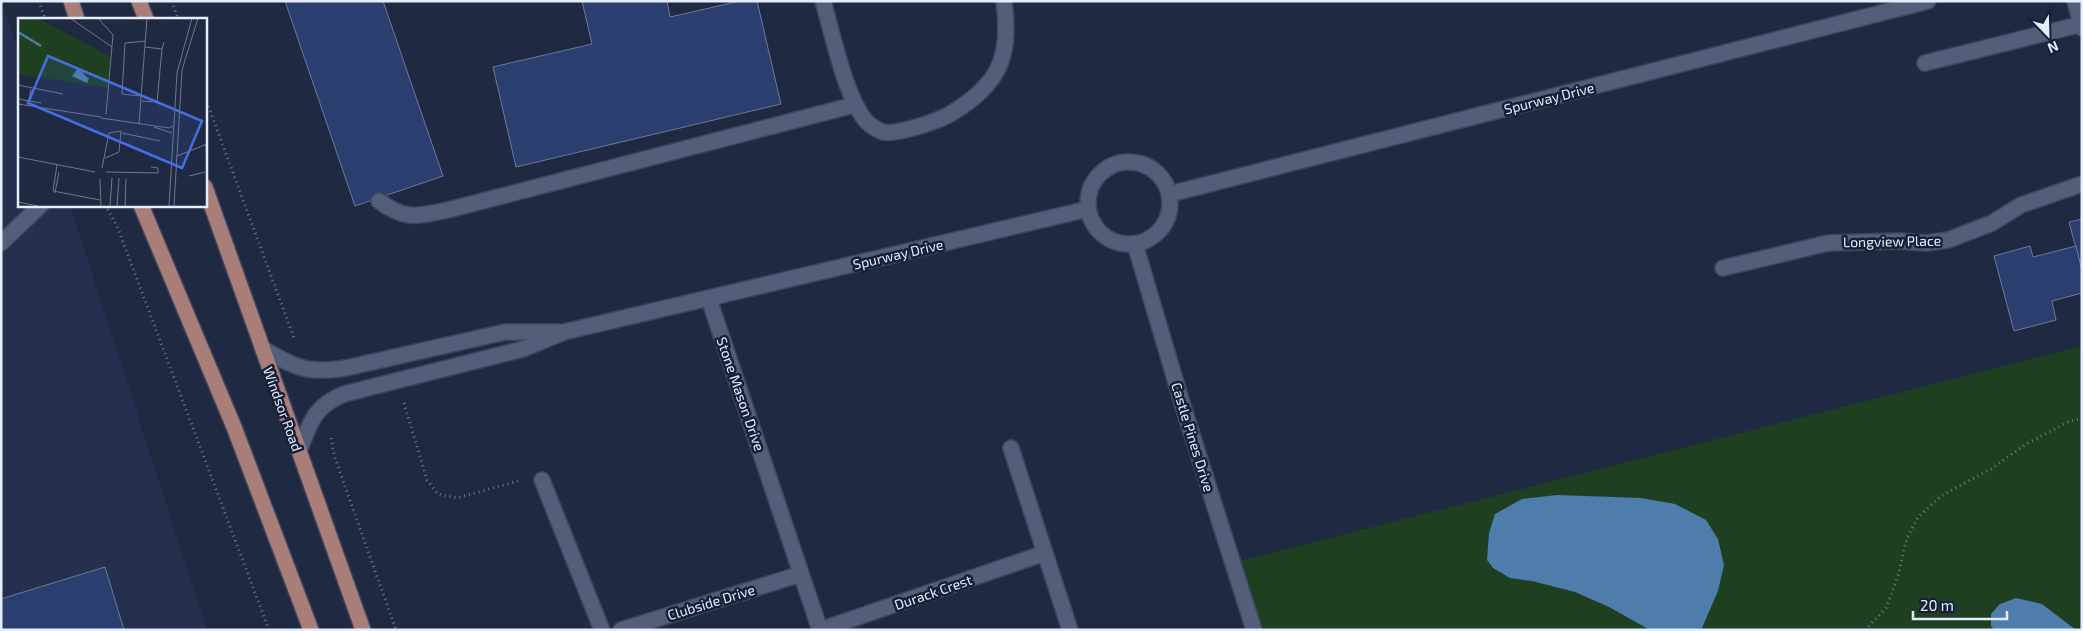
<svg xmlns="http://www.w3.org/2000/svg" width="2083" height="631" font-family="'Exo 2',sans-serif">
	<style>
		.built { fill: #24304e }
		.green { fill: #1e4020 }
		.water { fill: #4e7dab }
		.building { fill: #2b3e70; stroke: #6d7996 }
		.lines { fill: none; stroke-linecap: round; stroke-linejoin: round }
		.minor-casing { stroke: #3e465a; stroke-width: 18 }
		.major-casing { stroke: #3e465a; stroke-width: 18 }
		.path { stroke: #6f778c; stroke-width: 3; stroke-dasharray: 1 4; stroke-linecap: butt }
		.minor { stroke: #535e7a; stroke-width: 15 }
		.major { stroke: #a97d78; stroke-width: 15 }
		.labels { text-anchor: middle; dominant-baseline: central; stroke-width: 5; stroke-linejoin: round; paint-order: stroke }
		.street-label { font-size: 14px; fill: #e6edfd; stroke: #161f37 }
		.inset-river { fill: none; stroke: #4e7dab; stroke-width: 2.5 }
		.inset-road { fill: none; stroke: #6f778c; stroke-width: 1 }
		.view { fill: #456edf; fill-opacity: 0.15; stroke: #456edf; stroke-width: 2.5 }
		.inset-edge { fill: none; stroke: #e6edfd; stroke-width: 2.5 }
	</style>
	<rect width="100%" height="100%" fill="#1f2941"/>
	<!-- built -->
	<polygon class="built" points="1,1 19,50 19,205 70,205 207,630 1,630"/>
	<!-- green -->
	<polygon class="green" points="2082,346 2082,630 1254,630 1232,563"/>
	<!-- water -->
	<g class="water">
		<polygon points="1557,495 1641,498 1675,504 1706,520 1718,539 1724,565 1718,591 1702,628 1699,630 1650,630 1609,607 1575,592 1532,581 1510,578 1493,568 1487,560 1489,533 1495,514 1522,499"/>
		<polygon points="2016,598 2042,604 2076,630 1994,630 1991,626 1991,614 2000,604"/>
	</g>
	<!-- building -->
	<g class="building">
		<polygon points="285,1 383,1 443,176 355,206"/>
		<polygon points="582,1 667,1 670,17 740,1 757,1 781,104 516,167 493,67 592,44"/>
		<polygon points="2082,219 2082,271 2069,222"/>
		<polygon points="2030,246 2033,257 2076,246 2082,271 2082,293 2052,301 2056,320 2014,331 1994,256"/>
		<polygon points="105,567 124,630 1,630 1,599"/>
	</g>
	<g class="lines">
		<!-- minor casing -->
		<g class="minor-casing">
			<g id="minor">
				<path d="M823 1C832 32 846 100 867 122 870 125 878 130 883 132 897 135 943 120 955 111 971 101 987 88 996 72 1008 52 1007 24 1004 1"/>
				<polyline points="2075,1 2082,28"/>
				<polyline points="1925,63 2082,24"/>
				<circle cx="1129" cy="203" r="41"/>
				<polyline points="1170,194 1928,1"/>
				<path d="M379 201C406 221 417 216 448 210L854 105"/>
				<polyline points="1,243 41,205"/>
				<polyline points="1135,244 1182,403 1254,630"/>
				<polyline points="1723,268 1828,243 1901,241 1926,243 1948,240 1992,223 2021,205 2082,184"/>
				<polyline points="709,299 820,630"/>
				<path d="M262 348C296 368 306 374 346 368L505 332H558"/>
				<polyline points="1011,448 1045,553"/>
				<path d="M299 451C311 422 313 407 344 394L523 349 564 332 1088 209"/>
				<polyline points="542,480 602,630"/>
				<polyline points="621,630 801,574"/>
				<polyline points="820,630 1045,553 1070,630"/>
			</g>
		</g>
		<!-- major casing -->
		<g class="major-casing">
			<g id="major">
				<polyline points="71,1 77,19"/>
				<polyline points="139,1 146,19"/>
				<polyline points="205,187 363,630"/>
				<polyline points="141,205 234,427 311,630"/>
			</g>
		</g>
		<!-- path -->
		<g class="path">
			<polyline points="39,1 45,19"/>
			<polyline points="172,1 178,19"/>
			<polyline points="205,97 294,338"/>
			<polyline points="105,205 117,226 269,630"/>
			<polyline points="404,403 427,480 438,494 457,498 518,481"/>
			<polyline points="331,438 335,458 396,630"/>
			<polyline points="1865,630 1886,608 1898,576 1907,538 1918,517 1941,496 1991,469 2026,444 2070,421 2082,419"/>
		</g>
		<!-- minor -->
		<use href="#minor" class="minor"/>
		<!-- major -->
		<use href="#major" class="major"/>
	</g>
	<g class="labels">
		<!-- street labels -->
		<g class="street-label">
			<text transform="translate(1549 98) rotate(-14)">Spurway Drive</text>
			<text transform="translate(1892 241) rotate(-1)">Longview Place</text>
			<text transform="translate(898 254) rotate(-13)">Spurway Drive</text>
			<text transform="translate(741 394) rotate(71)">Stone Mason Drive</text>
			<text transform="translate(283 409) rotate(70)">Windsor Road</text>
			<text transform="translate(1193 437) rotate(73)">Castle Pines Drive</text>
			<text transform="translate(933 592) rotate(-19)">Durack Crest</text>
			<text transform="translate(711 602) rotate(-17)">Clubside Drive</text>
		</g>
	</g>
	<!-- overview -->
	<g transform="translate(18 18)">
		<rect width="189" height="189" fill="#1f2941"/>
		<path d="M0 0H20L93 39 90 70 0 56Z" fill="#1e4020"/>
		<path d="M60 50 71 61 69 65 54 58Z" fill="#4e7dab"/>
		<path class="inset-river" d="M0 14 23 28"/>
		<path class="inset-road" d="M52 0 94 29M80 0 95 17 88 96M127 29 144 31 146 24M0 67 45 76M123 78 104 76 107 25 128 23M0 81 23 85M123 83 139 84 144 31M0 86 83 99M10 88 13 71M83 100 151 110 155 108M121 106 129 0M136 109 154 115M104 115 142 123M188 126 189 153M159 138 189 126M0 139 77 154M39 147 35 173 82 182M84 150 91 115 103 113 101 134 87 140M88 154 140 155V150L133 149M171 158 187 154M82 161 83 188M37 175 41 154M0 184 20 188M92 188 94 160M99 188 101 160M107 188 108 161M151 188 159 55 174 0M156 188 164 52 180 0"/>
		<path class="view" d="M30 38 184 103 164 150 10 85Z"/>
		<rect width="189" height="189" class="inset-edge"/>
	</g>
	<!-- border -->
	<rect width="2083" height="631" fill="none" stroke="#e6edfd" stroke-width="5"/>
	<!-- north arrow -->
	<g transform="translate(2048 35) rotate(157)" stroke="#161f37" stroke-width="4" paint-order="stroke">
	<path d="M0-4L9 19L0 12L-9 19Z" fill="#e6edfd"/>
	<text y="-8" font-size="14" font-weight="bold" text-anchor="middle" fill="#e6edfd">N</text>
	</g>
	<!-- scale -->
	<path d="M1913 611v8h94v-8" fill="none" stroke="#e6edfd" stroke-width="2.5"/>
	<text x="1920" y="611" font-size="15" fill="#e6edfd" stroke="#161f37" stroke-width="4" paint-order="stroke">20 m</text>
</svg>
